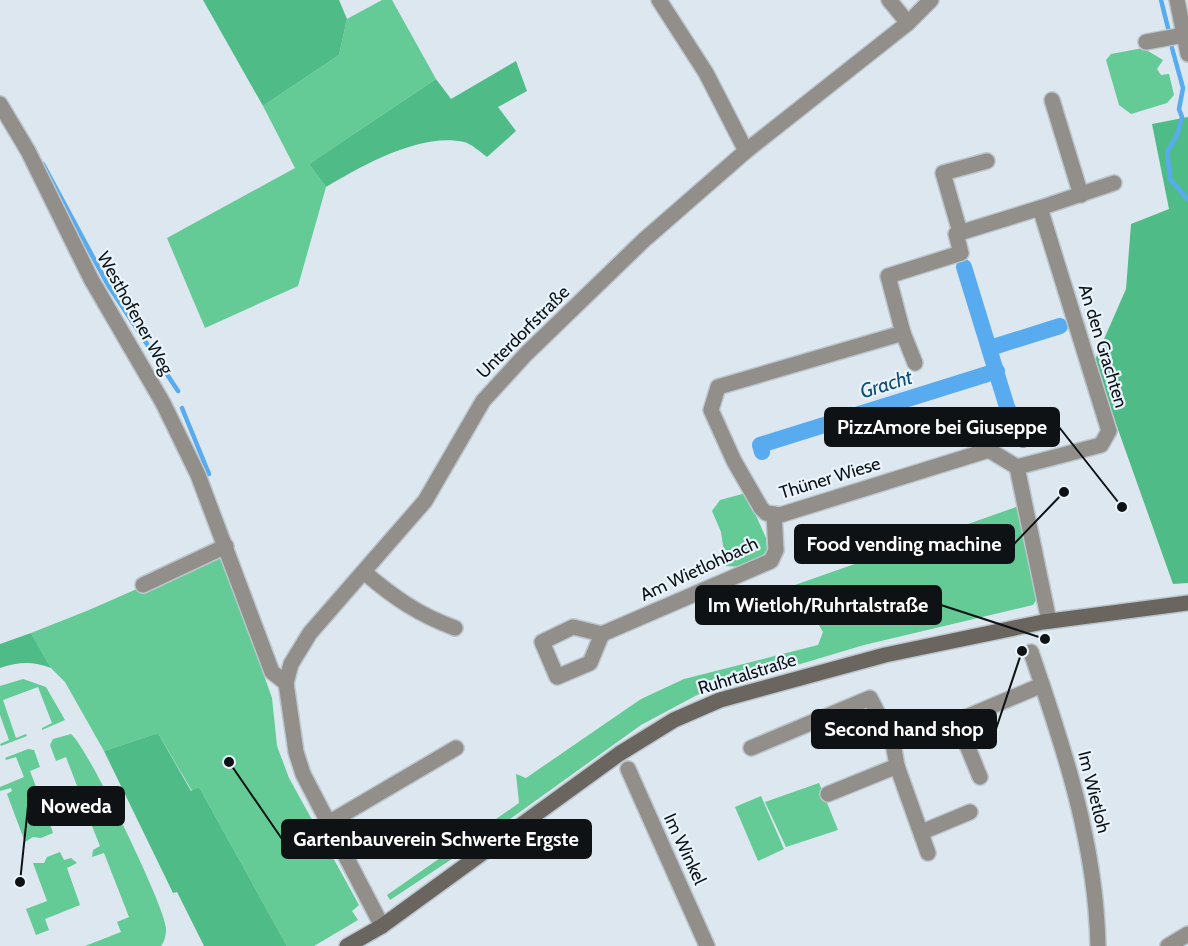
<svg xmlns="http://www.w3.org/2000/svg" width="1188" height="946" font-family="Cabin,sans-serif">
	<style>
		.green { fill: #64ca96 }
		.forest { fill: #4fbc87 }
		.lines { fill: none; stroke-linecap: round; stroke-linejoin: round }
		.stream { stroke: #59abef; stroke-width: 4.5 }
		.canal { stroke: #59abef; stroke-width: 16 }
		.street-casing { stroke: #bbc5cc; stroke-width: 18 }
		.secondary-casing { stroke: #bbc5cc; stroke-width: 18 }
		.street { stroke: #928e8a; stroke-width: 15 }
		.secondary { stroke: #6a655f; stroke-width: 15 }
		.labels { text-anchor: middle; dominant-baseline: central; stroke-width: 4.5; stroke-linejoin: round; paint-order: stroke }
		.street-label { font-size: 18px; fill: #0e1214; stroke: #e9f4fd }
		.water-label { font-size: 20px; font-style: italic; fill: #0f4d78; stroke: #e9f4fd }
		.leader { fill: none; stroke: #0e1214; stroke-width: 2 }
		.callout-dot { fill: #0e1214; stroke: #e9f4fd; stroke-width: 2 }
		.callout { fill: #0e1214; stroke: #0e1214; stroke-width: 2 }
		.callout-label { font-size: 20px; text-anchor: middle; font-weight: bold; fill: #fff }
	</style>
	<rect width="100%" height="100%" fill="#dce7ef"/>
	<!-- green -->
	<g class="green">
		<polygon points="382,0 392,0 436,79 309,164 326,187 298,286 205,328 167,238 295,168 263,106 339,55 347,19"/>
		<polygon points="1143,48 1163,60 1157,69 1161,75 1169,74 1174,95 1167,103 1131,114 1119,105 1106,60 1111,54"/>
		<path d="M746 493 766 538 767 550C759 564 739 568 726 566L721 532 712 511 720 500Z"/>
		<polygon points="1019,506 1038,597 1033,605 864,645 697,695 641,725 485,837 390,900 387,895 519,803 516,774 526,778 641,699 684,679 818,645 823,632 795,585"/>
		<polygon points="214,555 222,557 272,698 277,746 289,778 359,905 352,911 358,920 314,946 287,946 199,787 192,791 158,733 104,751 65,682 51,668 31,633 89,610"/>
		<polygon points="23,679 46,687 65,720 42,730 42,728 52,723 38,687 3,700 16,738 26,734 27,736 1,746 0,744 9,740 0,715 0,686"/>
		<path d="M71 734C88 748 164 904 166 928 166 935 165 941 161 946H85L121 932 117 922 129 917 104 853 92 857 93 850 100 846 86 811 77 813 74 809 84 804 66 757 56 761 50 745 53 739Z"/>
		<polygon points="28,749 34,750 40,767 30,771 48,818 58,815 59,817 50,824 53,833 41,838 33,837 25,842 7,794 12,791 11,788 0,791 0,787 24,777 16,757 6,760 5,758"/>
		<polygon points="819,783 838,830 786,847 765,802"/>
		<polygon points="761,796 784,849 758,861 735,807"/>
		<polygon points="60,852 64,860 71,858 77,863 67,868 80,905 45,919 49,930 36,935 26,909 47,901 33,863 44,863 47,857"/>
	</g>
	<!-- forest -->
	<g class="forest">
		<polygon points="203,0 339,0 347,19 339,55 263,106"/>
		<path d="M516 61 527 91 498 107 516 131 487 157C480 152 472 144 464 142 421 132 361 166 326 187L309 164 436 79 451 99Z"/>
		<polygon points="1188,117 1188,583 1173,584 1094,362 1126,289 1131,224 1169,209 1152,124"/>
		<path d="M31 633 51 668C32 661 19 662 0 668V644Z"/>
		<polygon points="158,733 191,791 199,787 287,946 204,946 177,892 173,893 104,751"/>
	</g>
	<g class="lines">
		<!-- stream -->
		<g class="stream">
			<polyline points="1161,0 1168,28"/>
			<polyline points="1172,48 1183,88 1179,109 1182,117 1177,135 1167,152 1170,179 1188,200"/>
			<polyline points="43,164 108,285 178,391"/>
			<polyline points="182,408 209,474"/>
		</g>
		<!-- canal -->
		<g class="canal">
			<polyline points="964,267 1007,407 1023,440"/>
			<polyline points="990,348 1060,326"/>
			<polyline points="762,452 760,445 997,371"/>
		</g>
		<!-- street casing -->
		<g class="street-casing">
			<g id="street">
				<polyline points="659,0 706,73 746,151"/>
				<polyline points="889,0 908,23"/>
				<polyline points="1177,0 1188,54"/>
				<polyline points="1146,42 1184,35"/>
				<polyline points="1052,100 1081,195"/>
				<polyline points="0,104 28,151 91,279 163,403 198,475 272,672 286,683"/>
				<polyline points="1040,208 1114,183"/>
				<polyline points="960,232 943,173 987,161"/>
				<polyline points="903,333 915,363"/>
				<polyline points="1017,467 1101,445 1109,431 1040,208 956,234 961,253 888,276 903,333 718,387 711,410 734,461 761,508 766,513 780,515 989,450 1017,467 1049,621"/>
				<path d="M364 572C393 597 419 615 455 628"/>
				<polyline points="143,585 226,546"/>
				<polyline points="602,634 590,663 557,677 542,642 573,627 602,634 771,561 776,550 774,514"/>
				<path d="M1031 652C1064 748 1096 844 1098 946"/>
				<polyline points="957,721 980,777"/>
				<polyline points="893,743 897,766 928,853"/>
				<polyline points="751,748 870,698 893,743 957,721 1042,685"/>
				<polyline points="628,769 707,946"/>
				<polyline points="828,794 897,766"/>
				<polyline points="330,822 456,748"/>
				<polyline points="922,832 970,812"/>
				<polyline points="382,926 303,774 296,752 286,683 291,664 310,633 425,501 483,401 526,354 644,240 746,151 908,23 931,0"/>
				<polyline points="1168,946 1188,934"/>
			</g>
		</g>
		<!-- secondary casing -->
		<g class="secondary-casing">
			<polyline id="secondary" points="347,946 382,926 619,754 674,720 720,700 885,655 1043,622 1188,603"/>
		</g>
		<!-- street -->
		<use href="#street" class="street"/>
		<!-- secondary -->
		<use href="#secondary" class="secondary"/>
	</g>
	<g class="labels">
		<!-- street labels -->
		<g class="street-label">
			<text transform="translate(135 313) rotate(61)">Westhofener Weg</text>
			<text transform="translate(523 332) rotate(-45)">Unterdorfstraße</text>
			<text transform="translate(1103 346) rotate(73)">An den Grachten</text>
			<text transform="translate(830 478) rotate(-17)">Thüner Wiese</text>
			<text transform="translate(699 569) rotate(-25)">Am Wietlohbach</text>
			<text transform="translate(747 674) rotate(-17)">Ruhrtalstraße</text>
			<text transform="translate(1094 792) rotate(76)">Im Wietloh</text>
			<text transform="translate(685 849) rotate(65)">Im Winkel</text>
		</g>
		<!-- water labels -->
		<g class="water-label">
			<text transform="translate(886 384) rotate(-17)">Gracht</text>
		</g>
	</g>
	<!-- callouts -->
	<path class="leader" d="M1122 507L1059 427M1064 492L1014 544M1045 639L941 605M1022 651L996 729M20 882L28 806M229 762L282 839"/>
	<g class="callout-dot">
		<circle cx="1122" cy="507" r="6"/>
		<circle cx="1064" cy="492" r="6"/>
		<circle cx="1045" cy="639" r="6"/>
		<circle cx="1022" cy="651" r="6"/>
		<circle cx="20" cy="882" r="6"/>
		<circle cx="229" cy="762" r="6"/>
	</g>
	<g class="callout">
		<rect x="825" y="408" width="234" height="38" rx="6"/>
		<rect x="795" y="525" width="219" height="38" rx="6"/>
		<rect x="696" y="586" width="245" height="38" rx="6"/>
		<rect x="812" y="710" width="184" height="38" rx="6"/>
		<rect x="28" y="787" width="96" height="38" rx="6"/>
		<rect x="282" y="820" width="309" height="38" rx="6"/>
	</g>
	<g class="callout-label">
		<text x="942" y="434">PizzAmore bei Giuseppe</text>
		<text x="904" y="551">Food vending machine</text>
		<text x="818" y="612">Im Wietloh/Ruhrtalstraße</text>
		<text x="904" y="736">Second hand shop</text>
		<text x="76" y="813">Noweda</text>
		<text x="436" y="846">Gartenbauverein Schwerte Ergste</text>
	</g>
</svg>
